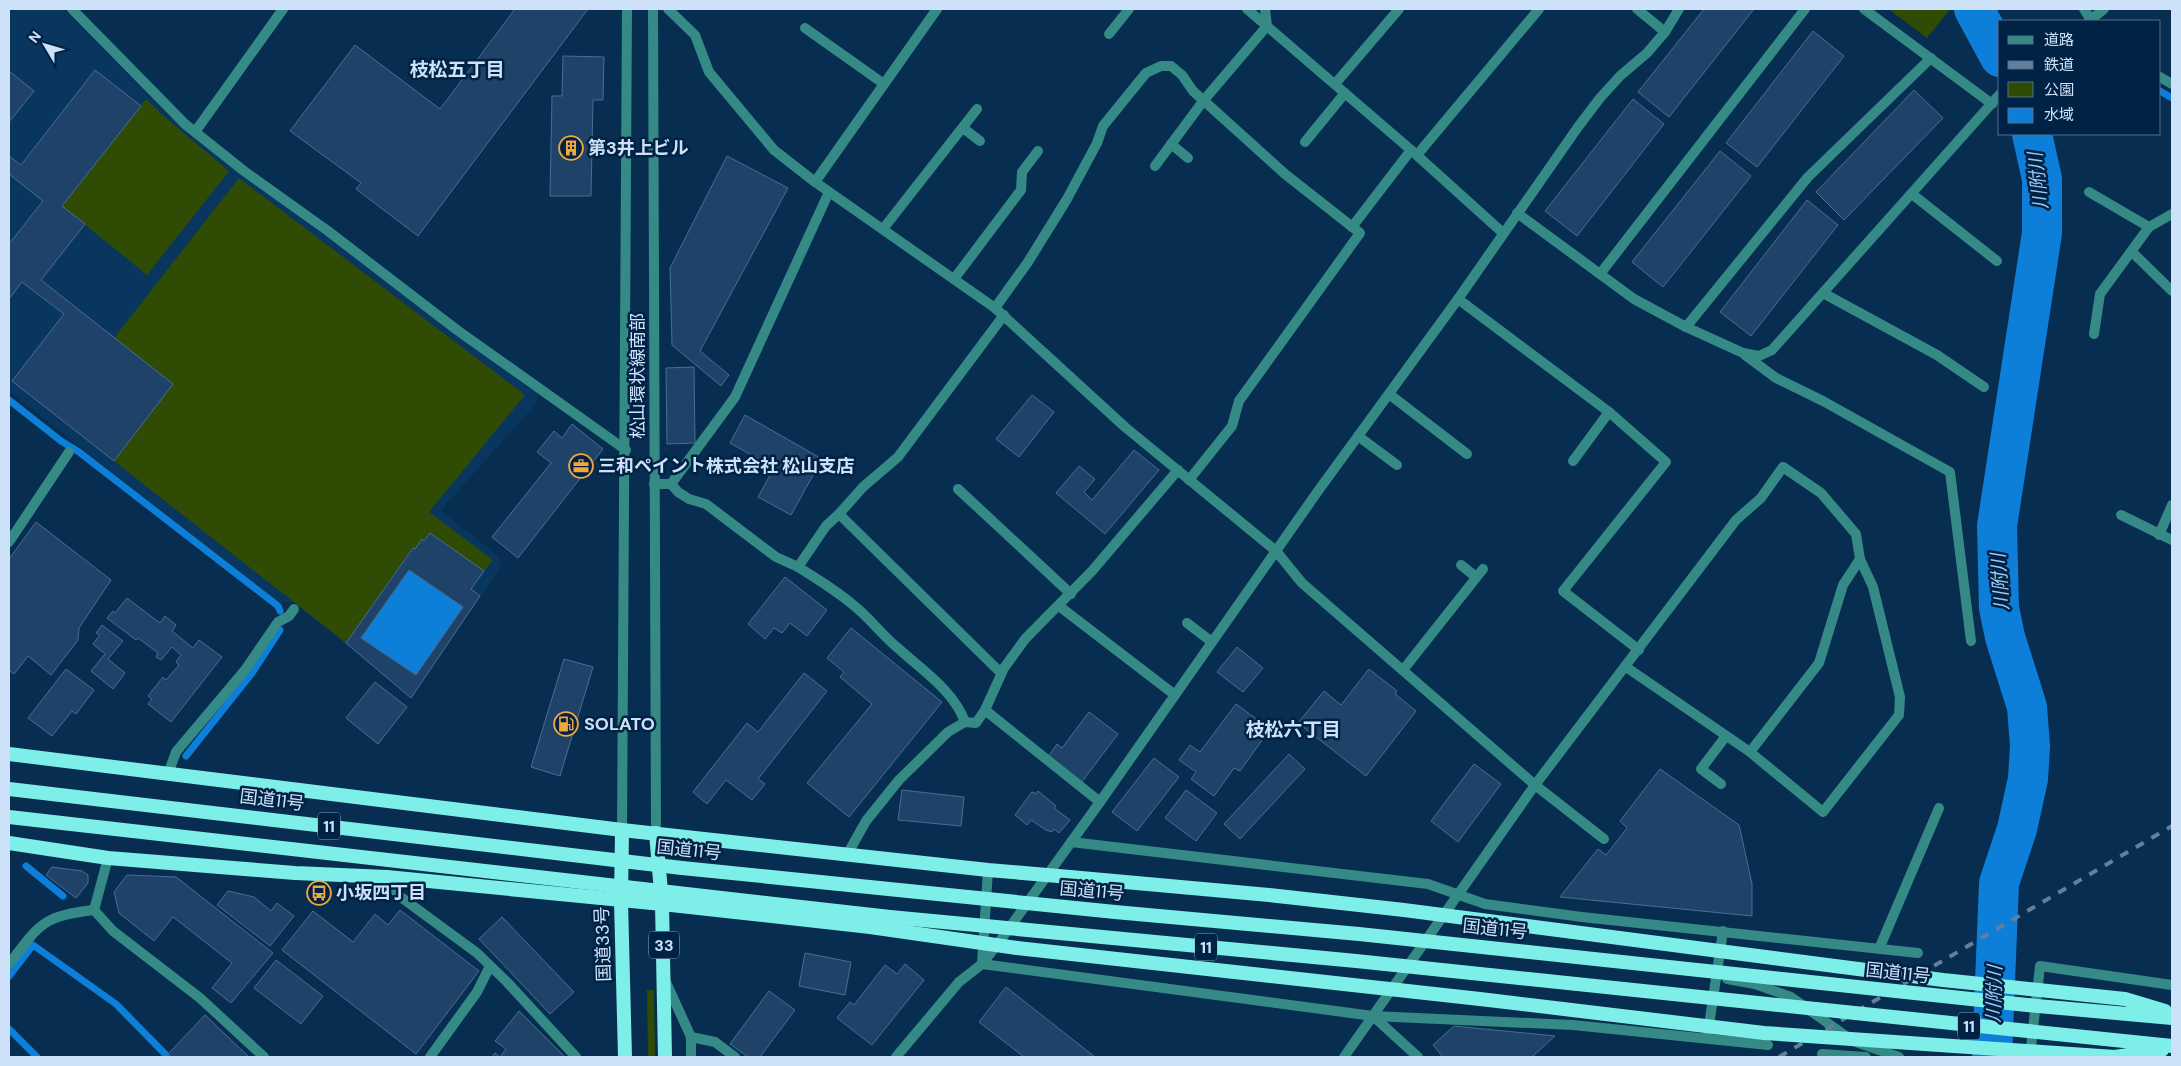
<svg xmlns="http://www.w3.org/2000/svg" width="2181" height="1066" font-family="'DM Sans','Noto Sans JP',sans-serif">
	<style>
		.built { fill: #09365f }
		.green { fill: #2f4b04 }
		.water { fill: #0d7fd9 }
		.lines { fill: none; stroke-linecap: round; stroke-linejoin: round }
		.stream { stroke: #0d7fd9; stroke-width: 7 }
		.river { stroke: #0d7fd9; stroke-width: 40 }
		.building { fill: #1f4368; stroke: #486e96; fill-rule: evenodd }
		.pedestrian { stroke: #358a85; stroke-width: 10 }
		.minor { stroke: #358a85; stroke-width: 10 }
		.tertiary { stroke: #358a85; stroke-width: 10 }
		.trunk { stroke: #7eeee8; stroke-width: 14 }
		.rail { stroke: #627f9d; stroke-width: 4; stroke-dasharray: 9 9; stroke-linecap: butt }
		.trunk-bridge { stroke: #7eeee8; stroke-width: 14 }
		.labels { text-anchor: middle; dominant-baseline: central; stroke-width: 5; stroke-linejoin: round; paint-order: stroke }
		.shield { fill: #002345; stroke: #90a8c2; stroke-width: 1 }
		.shield-label { font-size: 16px; font-weight: bold; fill: #cde1f8 }
		.poi-label { font-size: 18px; font-weight: bold; fill: #cde1f8; stroke: #002345; text-anchor: start }
		.street-label { font-size: 18px; fill: #cde1f8; stroke: #002345 }
		.neighbourhood-label { font-size: 19px; font-weight: bold; fill: #cde1f8; stroke: #002345 }
		.water-label { font-size: 19px; font-style: italic; fill: #9fc9f6; stroke: #002345 }
	</style>
	<rect width="100%" height="100%" fill="#072d50"/>
	<!-- built -->
	<polygon class="built" points="9,9 63,9 169,116 232,166 537,394 537,403 441,510 499,557 500,568 411,698 294,602 276,602 9,391"/>
	<!-- green -->
	<g class="green">
		<polygon points="1893,9 1950,9 1927,38 1891,11"/>
		<polygon points="146,99 167,119 229,171 147,275 62,206"/>
		<polygon points="239,178 525,395 429,512 493,560 484,571 430,533 415,549 412,548 346,643 114,461 173,384 114,338"/>
		<polygon points="647,990 654,990 655,1057 648,1057"/>
	</g>
	<!-- water -->
	<polygon class="water" points="409,570 463,607 416,675 361,638"/>
	<g class="lines">
		<!-- stream -->
		<g class="stream">
			<polyline points="2160,91 2172,98"/>
			<polyline points="9,400 61,441 79,452 278,606 280,611"/>
			<polyline points="186,756 252,673 280,630"/>
			<polyline points="26,866 63,896"/>
			<polyline points="9,976 33,945 116,1004 168,1057"/>
			<polyline points="9,1029 37,1057"/>
		</g>
		<!-- river -->
		<g class="river">
			<polyline points="1974,9 2000,57"/>
			<polyline points="1992,1057 1999,883 2017,829 2028,779 2030,746 2027,707 2005,637 1999,608 1997,526 2042,233 2042,179 2032,134"/>
		</g>
	</g>
	<!-- building -->
	<g class="building">
		<polygon points="515,9 588,9 418,236 356,189 361,183 290,131 355,45 440,109"/>
		<polygon points="1704,9 1754,9 1669,117 1638,92"/>
		<polygon points="1813,31 1844,56 1757,167 1726,143"/>
		<polygon points="563,56 604,57 603,100 593,100 591,196 550,196 552,96 562,96"/>
		<polygon points="95,70 141,106 62,206 85,224 41,280 173,384 114,461 12,381 64,314 22,282 9,299 9,244 43,201 9,174 9,156 21,165"/>
		<polygon points="9,71 34,91 9,122"/>
		<polygon points="1914,90 1943,118 1844,220 1816,192"/>
		<polygon points="1633,99 1664,124 1577,236 1545,211"/>
		<polygon points="1720,151 1751,176 1663,287 1632,262"/>
		<polygon points="727,156 788,188 700,351 729,375 721,386 672,345 670,268"/>
		<polygon points="1807,200 1838,225 1751,336 1720,312"/>
		<polygon points="694,367 695,443 667,444 666,368"/>
		<polygon points="1032,395 1054,412 1019,457 996,439"/>
		<polygon points="745,415 822,459 791,515 758,497 774,468 730,443"/>
		<polygon points="572,424 603,449 518,558 492,537 551,463 537,452 554,431 562,438"/>
		<polygon points="1134,450 1159,470 1105,534 1056,493 1079,466 1095,479 1084,492 1092,500"/>
		<polygon points="36,522 111,580 79,628 78,640 51,675 28,656 14,674 9,670 9,559"/>
		<path d="M430 533 484 571 471 589 480 596 411 698 346 643 413 548 415 549 422 539 424 541ZM409 570 463 607 416 675 361 638Z"/>
		<polygon points="785,577 827,610 807,636 790,623 782,633 774,628 765,639 748,624"/>
		<polygon points="127,598 160,623 165,616 176,625 172,631 193,648 199,640 222,657 171,722 148,704 152,699 148,696 163,677 166,680 179,665 176,662 181,655 172,647 161,660 156,657 158,653 138,638 136,640 107,618 113,611 115,613"/>
		<polygon points="102,625 123,641 108,659 125,673 113,689 91,671 105,654 93,644 100,635 96,633"/>
		<polygon points="851,628 942,702 849,817 807,783 872,704 840,677 844,672 827,658"/>
		<polygon points="1237,647 1263,668 1243,692 1217,672"/>
		<polygon points="564,659 593,667 560,776 531,767"/>
		<polygon points="66,669 94,690 76,714 72,711 52,736 28,718"/>
		<polygon points="1369,669 1397,691 1395,694 1416,711 1366,776 1298,723 1324,691 1341,705"/>
		<polygon points="804,673 827,691 758,779 765,784 752,800 726,780 707,804 693,792 747,723 758,732"/>
		<polygon points="375,682 407,707 378,744 346,718"/>
		<polygon points="1236,704 1270,729 1240,771 1234,768 1214,796 1191,779 1196,772 1179,760 1190,745 1200,752"/>
		<polygon points="1089,712 1118,734 1081,783 1048,757 1057,744 1062,748"/>
		<polygon points="1289,754 1305,769 1240,839 1224,824"/>
		<polygon points="1154,758 1179,777 1137,831 1112,812"/>
		<polygon points="1474,764 1501,784 1458,842 1431,821"/>
		<polygon points="1660,769 1739,825 1752,884 1752,916 1560,897 1598,849 1606,855 1627,828 1620,821"/>
		<polygon points="902,790 964,797 961,826 898,820"/>
		<polygon points="1186,790 1217,813 1196,841 1165,818"/>
		<polygon points="1038,791 1056,806 1054,808 1070,820 1059,833 1054,829 1052,832 1046,830 1031,820 1027,825 1015,815 1032,792 1036,794"/>
		<polygon points="52,867 82,871 88,875 88,883 76,898 46,875"/>
		<polygon points="127,875 176,877 273,953 231,1003 212,988 232,963 173,917 154,941 119,913 114,892"/>
		<polygon points="228,891 254,897 271,911 277,903 294,916 270,946 217,905"/>
		<polygon points="400,910 479,971 416,1054 282,950 313,911 353,942 375,914 388,925"/>
		<polygon points="502,917 574,992 550,1014 479,939"/>
		<polygon points="805,953 851,962 845,995 799,986"/>
		<polygon points="276,960 323,996 301,1024 254,988"/>
		<polygon points="905,964 924,980 872,1045 837,1018 850,1002 854,1005 885,965 897,974"/>
		<polygon points="1006,987 1095,1057 1024,1057 979,1022"/>
		<polygon points="769,991 795,1010 760,1057 748,1057 730,1044"/>
		<polygon points="519,1011 565,1057 492,1057 495,1053 500,1057 506,1049 495,1041"/>
		<polygon points="205,1015 249,1057 171,1057 168,1054"/>
		<polygon points="1454,1026 1555,1036 1532,1057 1443,1057 1433,1045"/>
	</g>
	<g class="lines">
		<!-- pedestrian -->
		<polyline class="pedestrian" points="1727,979 1755,984 1791,997 1853,1041 1899,1057"/>
		<!-- minor -->
		<g class="minor">
			<polyline points="72,9 185,124 244,171 328,231 457,330 626,450"/>
			<polyline points="668,9 695,35 709,72 774,150 815,182 995,308 1125,427 1276,551 1302,583 1535,785 1604,839"/>
			<polyline points="1247,9 1411,150 1503,233"/>
			<polyline points="1637,9 1665,32"/>
			<polyline points="1864,9 1992,104"/>
			<polyline points="2084,9 2091,20"/>
			<polyline points="2089,21 2104,9"/>
			<polyline points="805,28 884,84"/>
			<polyline points="1109,34 1129,9"/>
			<polyline points="2160,77 2172,84"/>
			<polyline points="1335,84 1399,9"/>
			<polyline points="963,128 980,141"/>
			<polyline points="195,132 283,9"/>
			<polyline points="1305,142 1345,93"/>
			<polyline points="1171,144 1188,158"/>
			<polyline points="1417,155 1539,9"/>
			<polyline points="1155,166 1204,100 1267,26 1265,9"/>
			<polyline points="815,182 937,9"/>
			<polyline points="2089,192 2149,227"/>
			<polyline points="1912,194 1997,261"/>
			<polyline points="1517,213 1634,299 1686,327 1743,353 1759,356 1772,350 2000,94"/>
			<polyline points="1352,227 1411,150"/>
			<polyline points="883,229 977,109"/>
			<polyline points="2132,252 2172,291"/>
			<polyline points="1600,274 1805,9"/>
			<polyline points="954,279 1021,190 1022,172 1038,151"/>
			<polyline points="1823,293 1937,355 1984,387"/>
			<polyline points="1458,299 1609,412 1666,462 1563,591 1639,650"/>
			<polyline points="995,308 1028,262 1067,199 1097,143 1103,126 1146,73 1161,66 1171,66 1182,75 1193,91 1285,174 1360,233 1239,401 1232,426 1189,480"/>
			<polyline points="1686,327 1808,177 1931,58"/>
			<polyline points="2094,334 2100,294 2149,227 2172,214"/>
			<polyline points="1745,355 1776,378 1823,401 1950,472 1971,641"/>
			<polyline points="1389,394 1467,454"/>
			<polyline points="1358,436 1397,465"/>
			<polyline points="1573,461 1609,412"/>
			<polyline points="654,484 671,484 678,492 689,499 706,504 776,557 798,567 826,526 839,514 863,487 898,457 1004,315"/>
			<polyline points="671,484 735,397 829,192"/>
			<polyline points="958,489 1071,594"/>
			<polyline points="839,514 1001,673"/>
			<polyline points="2121,515 2172,540"/>
			<polyline points="2159,535 2172,505"/>
			<polyline points="9,542 69,452"/>
			<polyline points="1461,565 1476,577"/>
			<path d="M798 567C819 580 840 593 858 609 872 621 884 637 899 649 923 671 954 691 965 722"/>
			<polyline points="1059,606 1175,695"/>
			<polyline points="1187,623 1212,642"/>
			<polyline points="1403,670 1483,569"/>
			<polyline points="985,710 1100,802"/>
			<polyline points="1750,752 1819,663 1843,585 1860,559"/>
			<polyline points="168,774 176,752 245,670 278,622 289,616 294,609"/>
			<polyline points="1721,784 1701,769 1726,736"/>
			<polyline points="1071,842 1428,884 1485,904 1582,917 1918,953"/>
			<polyline points="847,855 866,821 899,780 948,732 965,722 976,723 985,710 1004,668 1025,639 1092,571 1178,470"/>
			<polyline points="108,858 94,910 113,931 200,998 264,1057"/>
			<polyline points="387,877 398,895 477,953 507,982 576,1057"/>
			<polyline points="1879,949 1939,808"/>
			<path d="M9 964C40 924 42 916 94 910"/>
			<polyline points="982,964 1373,1016 1573,1025 1768,1045"/>
			<polyline points="982,964 988,870"/>
			<polyline points="665,980 691,1037 691,1057"/>
			<polyline points="1373,1016 1418,1057"/>
			<polyline points="1708,1032 1723,931"/>
			<polyline points="691,1037 715,1042 735,1057"/>
			<polyline points="1822,1054 1866,1057"/>
			<polyline points="2030,1056 2040,966 2172,985"/>
			<polyline points="430,1057 477,992 490,966"/>
			<polyline points="896,1057 959,982 982,964 997,945 1100,802 1318,491 1458,299 1578,127 1600,98 1620,76 1647,53 1665,32 1679,9"/>
			<polyline points="1344,1057 1535,785 1736,520 1761,498 1783,467 1821,493 1856,534 1860,559 1873,587 1900,697 1899,715 1823,812 1750,752 1626,667"/>
		</g>
		<!-- tertiary -->
		<g class="tertiary">
			<polyline points="653,9 656,833"/>
			<polyline points="622,830 627,9"/>
		</g>
		<!-- trunk -->
		<g class="trunk">
			<polyline points="9,754 622,830 988,870 1070,877"/>
			<polyline points="622,830 621,901 625,1057"/>
			<polyline points="656,833 662,904 665,1057"/>
			<polyline points="9,843 108,858 295,873 387,877 662,904 870,927 1017,948"/>
		</g>
		<!-- rail -->
		<polyline class="rail" points="1779,1057 2172,826"/>
		<!-- trunk-bridge -->
		<g class="trunk-bridge">
			<polyline points="9,789 682,868 1115,912 1359,934 2027,1005 2172,1018"/>
			<polyline points="9,817 890,917 1356,961 2172,1046"/>
			<polyline points="1070,877 1269,895 1404,910 1943,980 2125,999 2165,1011"/>
			<polyline points="1017,948 1480,999 1764,1033 2115,1057 2162,1050"/>
		</g>
	</g>
	<!-- icons -->
	<defs>
		<g id="building-ring" transform="scale(1.25)"><circle r="9.5" fill="#002345" stroke="#f1a640" stroke-width="1.5"/><path d="M-4-6H4V6H1V3H-1V6H-4ZM-2.5-4.3h1.7v1.8h-1.7ZM.8-4.3h1.7v1.8H.8ZM-2.5-1h1.7V.8h-1.7ZM.8-1h1.7V.8H.8Z" fill="#f1a640"/></g>
		<g id="office-ring" transform="scale(1.25)"><circle r="9.5" fill="#002345" stroke="#f1a640" stroke-width="1.5"/><path d="M-6-3h4V-5.5h4V-3h4V5H-6ZM-1-4.5V-3h2v-1.5ZM-6 0V1H6V0Z" fill="#f1a640"/></g>
		<g id="fuel-ring" transform="scale(1.25)"><circle r="9.5" fill="#002345" stroke="#f1a640" stroke-width="1.5"/><path d="M-5.5-6h7V0h2V4h1.3V-2.5L3-4.5l.8-.8L6-3V5H2.5V1h-1V6h-7ZM-4.2-4.7v3.2H.2V-4.7Z" fill="#f1a640"/></g>
		<g id="bus-ring" transform="scale(1.25)"><circle r="9.5" fill="#002345" stroke="#f1a640" stroke-width="1.5"/><path d="M-5-6H5V4H4V6H2V4H-2V6H-4V4H-5ZM-3.5-4V0h7V-4ZM-3.5 1.2v1.5H-2V1.2ZM2 1.2v1.5H3.5V1.2Z" fill="#f1a640"/></g>
	</defs>
	<g fill-rule="evenodd">
		<use href="#building-ring" x="571" y="148"/>
		<use href="#office-ring" x="581" y="466"/>
		<use href="#fuel-ring" x="566" y="724"/>
		<use href="#bus-ring" x="319" y="893"/>
	</g>
	<g class="labels">
		<!-- shield labels -->
		<g class="shield">
			<rect x="318" y="812.5" width="22" height="27" rx="4"/>
			<rect x="649" y="931.5" width="30" height="27" rx="4"/>
			<rect x="1195" y="933.5" width="22" height="27" rx="4"/>
			<rect x="1958" y="1012.5" width="22" height="27" rx="4"/>
		</g>
		<g class="shield-label">
			<text x="329" y="826">11</text>
			<text x="664" y="945">33</text>
			<text x="1206" y="947">11</text>
			<text x="1969" y="1026">11</text>
		</g>
		<!-- poi labels -->
		<g class="poi-label">
			<text x="588" y="148">第3井上ビル</text>
			<text x="598" y="466">三和ペイント株式会社 松山支店</text>
			<text x="584" y="724">SOLATO</text>
			<text x="336" y="893">小坂四丁目</text>
		</g>
		<!-- street labels -->
		<g class="street-label">
			<text transform="translate(638 376) rotate(-90)">松山環状線南部</text>
			<text transform="translate(272 800) rotate(7)">国道11号</text>
			<text transform="translate(689 850) rotate(6)">国道11号</text>
			<text transform="translate(1092 891) rotate(5)">国道11号</text>
			<text transform="translate(1495 929) rotate(6)">国道11号</text>
			<text transform="translate(603 944) rotate(-92)">国道33号</text>
			<text transform="translate(1898 973) rotate(6)">国道11号</text>
		</g>
		<!-- neighbourhood labels -->
		<g class="neighbourhood-label">
			<text x="457" y="69">枝松五丁目</text>
			<text x="1293" y="729">枝松六丁目</text>
		</g>
		<!-- water labels -->
		<g class="water-label">
			<text transform="translate(2038 181) rotate(-96)">川附川</text>
			<text transform="translate(2000 582) rotate(-94)">川附川</text>
			<text transform="translate(1994 994) rotate(-88)">川附川</text>
		</g>
	</g>
	<!-- border -->
	<rect width="2181" height="1066" fill="none" stroke="#cde1f8" stroke-width="20"/>
	<!-- legend -->
	<rect x="1998" y="20" width="162" height="115" fill="#002345" stroke="#526f8d"/>
	<rect x="2008" y="36" width="25" height="8" fill="#358a85" stroke="#526f8d"/>
	<text x="2044" y="45" font-size="15" fill="#cde1f8">道路</text>
	<rect x="2008" y="61" width="25" height="8" fill="#627f9d" stroke="#526f8d"/>
	<text x="2044" y="70" font-size="15" fill="#cde1f8">鉄道</text>
	<rect x="2008" y="82" width="25" height="15" fill="#2f4b04" stroke="#526f8d"/>
	<text x="2044" y="95" font-size="15" fill="#cde1f8">公園</text>
	<rect x="2008" y="108" width="25" height="15" fill="#0d7fd9" stroke="#526f8d"/>
	<text x="2044" y="120" font-size="15" fill="#cde1f8">水域</text>
	<!-- north arrow -->
	<g transform="translate(45 45) rotate(308)" stroke="#002345" stroke-width="4" paint-order="stroke">
	<path d="M0-4L9 19L0 12L-9 19Z" fill="#cde1f8"/>
	<text y="-8" font-size="14" font-weight="bold" text-anchor="middle" fill="#cde1f8">N</text>
	</g>
</svg>
